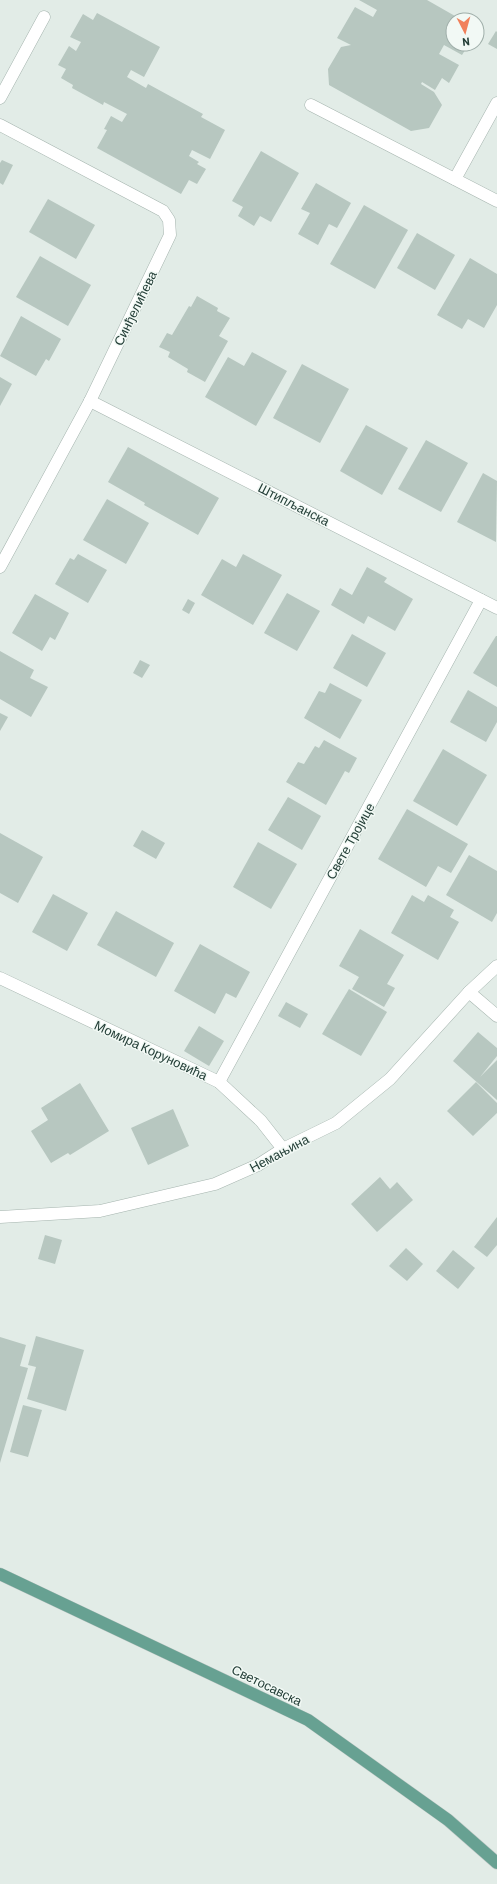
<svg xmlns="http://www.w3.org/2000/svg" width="497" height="1884" font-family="Barlow,sans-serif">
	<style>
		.building { fill: #b7c7c0 }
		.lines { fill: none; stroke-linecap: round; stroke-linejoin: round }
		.minor-casing { stroke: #a5b4ae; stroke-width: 13 }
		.major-casing { stroke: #c1c9c7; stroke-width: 13 }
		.minor { stroke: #fff; stroke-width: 12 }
		.major { stroke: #67a192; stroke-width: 12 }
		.labels { text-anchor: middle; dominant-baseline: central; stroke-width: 3; stroke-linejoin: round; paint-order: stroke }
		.street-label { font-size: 13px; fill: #223d36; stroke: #f2f9f5 }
	</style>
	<rect width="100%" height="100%" fill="#e2ece7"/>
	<!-- building -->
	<g class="building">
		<polygon points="359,0 427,0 462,20 453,20 453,44 469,44 462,55 444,45 439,54 459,65 449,83 442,78 435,90 422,82 421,84 434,92 442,105 429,128 411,131 329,85 328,69 341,47 351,45 337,38 355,7 373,17 377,10"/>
		<polygon points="97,13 160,47 144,77 131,70 127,77 146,88 148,84 203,114 201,117 225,130 210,159 192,150 189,156 199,162 197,164 206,169 197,184 189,180 181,194 97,148 107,130 104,129 111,116 122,122 127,114 104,102 103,105 72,88 73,85 61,78 66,69 58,65 69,46 76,51 81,42 70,37 83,14 93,20"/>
		<polygon points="496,31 497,32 497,49 488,44"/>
		<polygon points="261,151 299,173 271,222 260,216 254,226 238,216 243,207 232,201"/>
		<polygon points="2,160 13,165 3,185 0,183 0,163"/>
		<polygon points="316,183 351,203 337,228 329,224 318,245 298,234 310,213 301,209"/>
		<polygon points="48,199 95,225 76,259 29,232"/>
		<polygon points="364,205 408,230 375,289 330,264"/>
		<polygon points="417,233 455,255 435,290 397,268"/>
		<polygon points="40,256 91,285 68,326 16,297"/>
		<polygon points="470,258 497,274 497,305 484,328 468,319 462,329 437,315"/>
		<polygon points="197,296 218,308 217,311 230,318 219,336 228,341 205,382 187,372 188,369 168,357 170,352 159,347 167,333 172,335 189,306 191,307"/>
		<polygon points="21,316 61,339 49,361 46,359 36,376 0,356"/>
		<polygon points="252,352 287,371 256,426 205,397 228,357 244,366"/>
		<polygon points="302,364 349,389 320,443 273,418"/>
		<polygon points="0,377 12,384 0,406"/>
		<polygon points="366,425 408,448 382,495 340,471"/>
		<polygon points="426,440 468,463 441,512 398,489"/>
		<polygon points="128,447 219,498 198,535 144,505 145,503 108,482"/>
		<polygon points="483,473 497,481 496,542 457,522"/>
		<polygon points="107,499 149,523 126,564 83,540"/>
		<polygon points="78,554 107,570 88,603 55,584 70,558 74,560"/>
		<polygon points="243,554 282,575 253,625 201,595 222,559 236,567"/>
		<polygon points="367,567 387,578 384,582 413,599 395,631 368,616 364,624 331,605 340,588 352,595"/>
		<polygon points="287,593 320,611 297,651 264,633"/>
		<polygon points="35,594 69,613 55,640 50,637 42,651 12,633"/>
		<polygon points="188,599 195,603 189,614 182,610"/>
		<polygon points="352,634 386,653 367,687 333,668"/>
		<polygon points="496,636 497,636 497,687 473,673"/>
		<polygon points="0,651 34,670 30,678 48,687 31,717 0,699"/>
		<polygon points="140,660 150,665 142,678 133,673"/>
		<polygon points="330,683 362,700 340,739 304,718 319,691 325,693"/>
		<polygon points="468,690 497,707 497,722 486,742 450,722"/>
		<polygon points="0,713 8,717 0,731"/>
		<polygon points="324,740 357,758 349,773 345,771 326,805 286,782 298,762 304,764 315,746 319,748"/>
		<polygon points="443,749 487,775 457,826 413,801"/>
		<polygon points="288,797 321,816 302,850 268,830"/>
		<polygon points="407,809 468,844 451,873 438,866 426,887 378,859"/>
		<polygon points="142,830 165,843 156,859 133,846"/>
		<polygon points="0,833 43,857 18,903 0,893"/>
		<polygon points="258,842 297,864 271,909 233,887"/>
		<polygon points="469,855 497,871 497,913 492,922 446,895"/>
		<polygon points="53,894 88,913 67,951 32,932"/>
		<polygon points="412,895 424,902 428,895 454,910 450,917 459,922 438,960 391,933"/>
		<polygon points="116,911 174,943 156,977 97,945"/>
		<polygon points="360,929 404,955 387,984 395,988 384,1007 352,989 359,977 339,966"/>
		<polygon points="200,944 250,972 236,998 226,993 215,1014 174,991"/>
		<polygon points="349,989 387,1012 361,1056 322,1034"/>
		<polygon points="286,1002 308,1014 300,1028 278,1016"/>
		<polygon points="199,1026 224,1041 209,1066 184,1051"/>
		<polygon points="478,1032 497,1048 497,1056 480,1077 497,1060 497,1100 453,1061"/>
		<polygon points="476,1082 497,1103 497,1113 473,1136 447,1111"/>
		<polygon points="80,1083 109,1131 70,1155 68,1153 51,1163 31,1131 48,1120 41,1108"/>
		<polygon points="173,1109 189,1146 148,1165 131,1128"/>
		<polygon points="380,1177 390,1189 397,1182 413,1200 377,1232 351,1204"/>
		<polygon points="497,1217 497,1245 487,1257 474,1247"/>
		<polygon points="45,1235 62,1240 55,1264 38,1259"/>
		<polygon points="406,1248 423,1264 407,1281 389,1266"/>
		<polygon points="453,1250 475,1268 458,1289 436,1271"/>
		<polygon points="36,1336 84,1350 66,1411 27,1399 36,1367 28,1365"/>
		<polygon points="0,1337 26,1345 20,1366 28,1368 0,1463"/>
		<polygon points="23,1405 42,1410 28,1457 10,1452"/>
	</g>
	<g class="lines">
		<!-- minor casing -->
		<g class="minor-casing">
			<g id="minor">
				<polyline points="0,98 44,17"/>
				<polyline points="311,105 497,201"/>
				<polyline points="0,125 163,211 169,220 170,235 90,401 0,567"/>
				<polyline points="455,179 497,103"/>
				<polyline points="90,401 497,608"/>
				<polyline points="0,978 219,1082 261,1121 283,1149"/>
				<polyline points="469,992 497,1016"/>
				<polyline points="219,1082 481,600"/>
				<polyline points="0,1217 100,1211 215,1184 258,1165 283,1149 336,1123 390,1079 469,992 497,966"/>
			</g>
		</g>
		<!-- major casing -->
		<g class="major-casing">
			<polyline id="major" points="0,1574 308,1720 448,1820 497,1863"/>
		</g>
		<!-- minor -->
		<use href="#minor" class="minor"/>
		<!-- major -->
		<use href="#major" class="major"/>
	</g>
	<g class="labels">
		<!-- street labels -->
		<g class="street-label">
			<text transform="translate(135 308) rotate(-64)">Синђелићева</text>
			<text transform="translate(294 504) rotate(27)">Штипљанска</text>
			<text transform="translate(350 841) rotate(-61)">Свете Тројице</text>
			<text transform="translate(151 1050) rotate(25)">Момира Коруновића</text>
			<text transform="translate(279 1153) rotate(-28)">Немањина</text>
			<text transform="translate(267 1685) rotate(26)">Светосавска</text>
		</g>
	</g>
	<!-- north arrow -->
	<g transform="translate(465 32) rotate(174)"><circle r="19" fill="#f2f9f5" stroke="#9faea9"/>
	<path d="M0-3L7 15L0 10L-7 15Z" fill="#f1805b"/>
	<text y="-6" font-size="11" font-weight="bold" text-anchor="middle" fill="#223d36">N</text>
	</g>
</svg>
